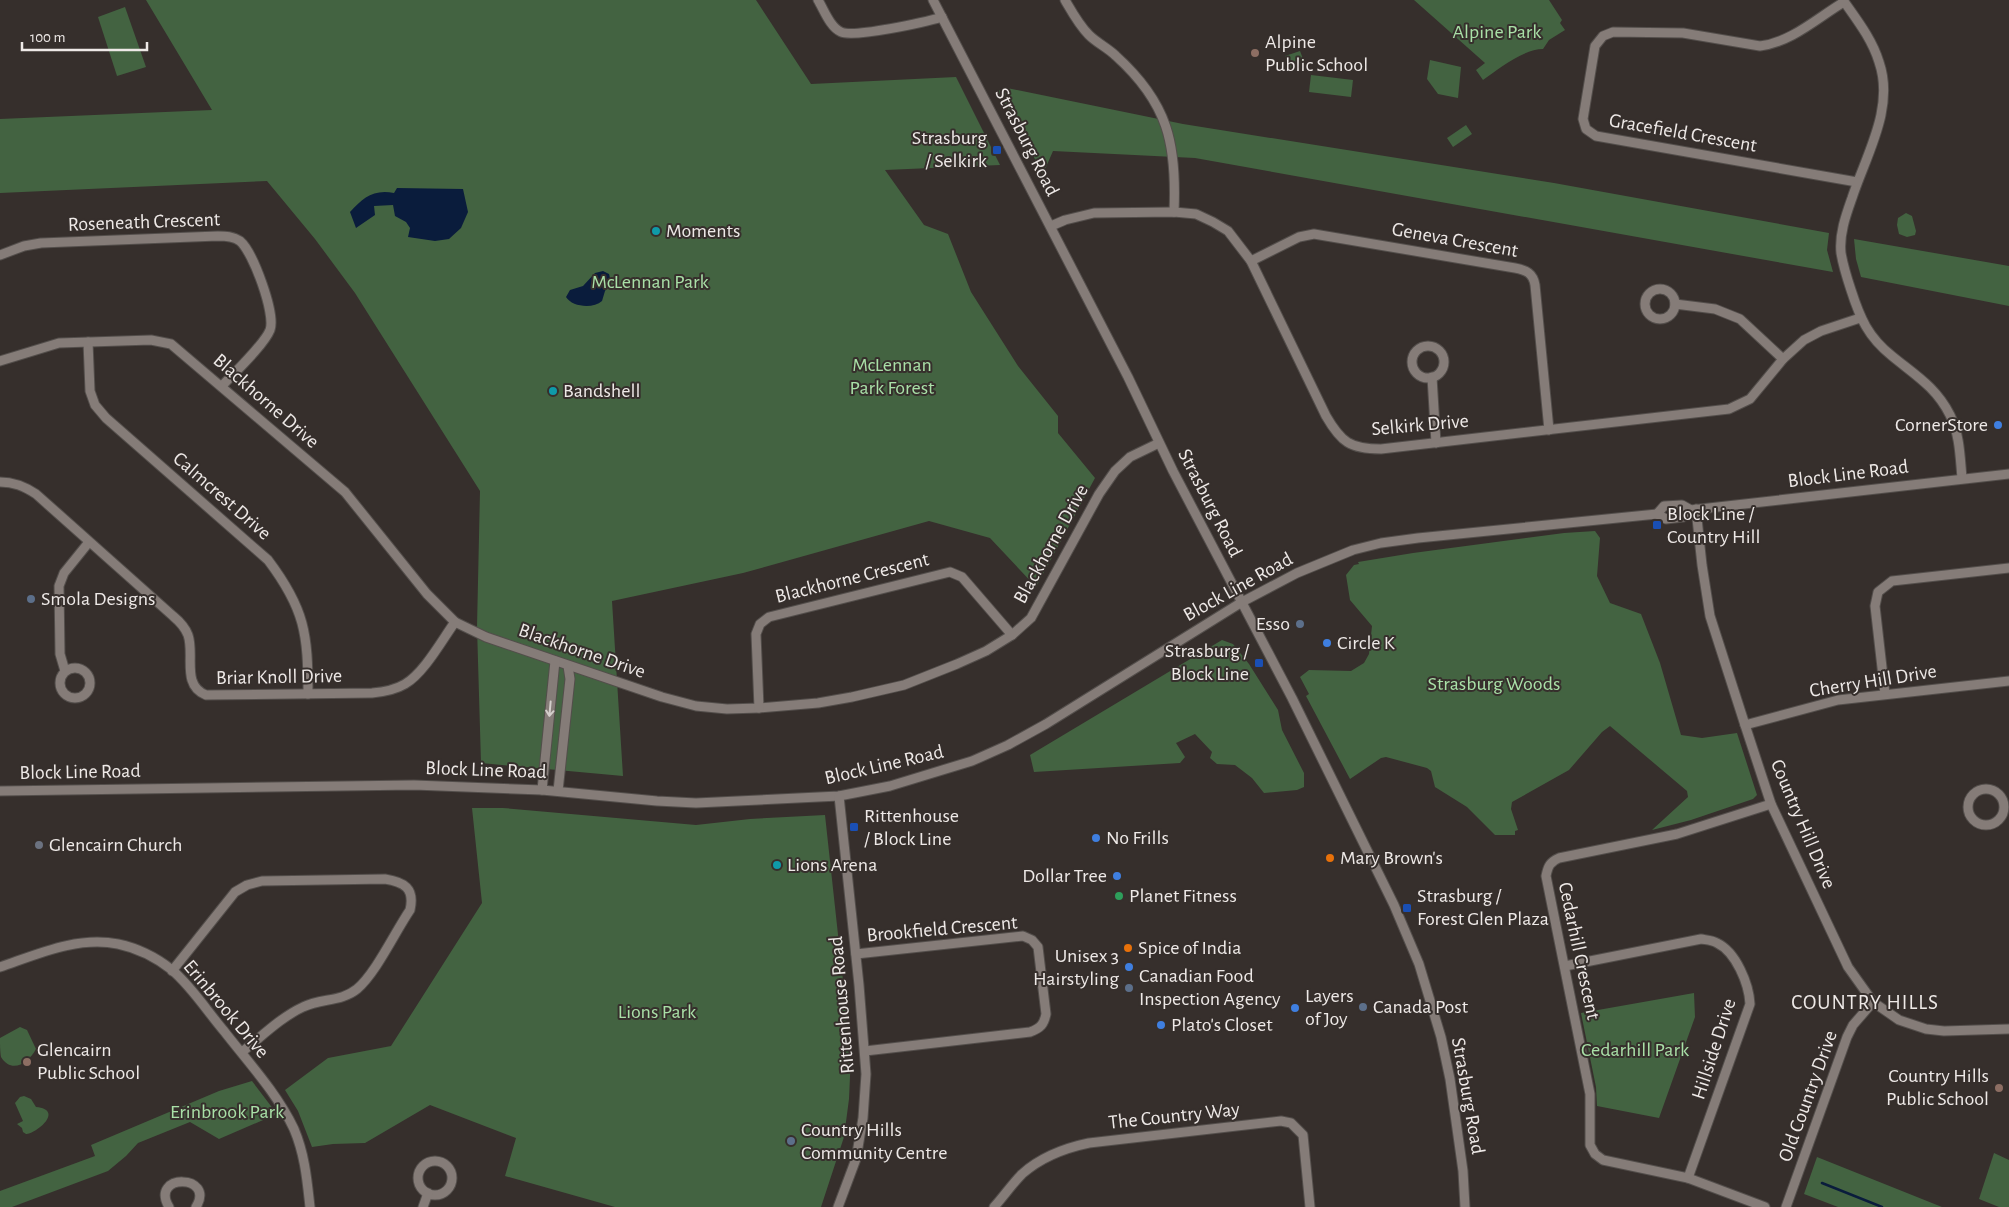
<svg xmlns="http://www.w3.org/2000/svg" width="2009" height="1207" font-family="'Alegreya Sans',sans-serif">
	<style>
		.green { fill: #436341 }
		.water { fill: #0a1c3c }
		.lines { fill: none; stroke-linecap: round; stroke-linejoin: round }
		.stream { stroke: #0a1c3c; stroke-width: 2.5 }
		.minor-casing { stroke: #534e4b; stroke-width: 11 }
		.minor { stroke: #857c78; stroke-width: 9 }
		.oneway { stroke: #d4cecb }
		.education-dot { fill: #8d6e63; stroke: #362f2c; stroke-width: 2 }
		.transit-dot { fill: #1a4fb4; stroke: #362f2c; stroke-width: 2 }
		.culture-dot { fill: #0f9aa8; stroke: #362f2c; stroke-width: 2 }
		.shop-dot { fill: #3f7fe0; stroke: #362f2c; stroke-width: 2 }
		.service-dot { fill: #5c6f8a; stroke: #362f2c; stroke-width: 2 }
		.worship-dot { fill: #6b7280; stroke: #362f2c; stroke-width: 2 }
		.food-dot { fill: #e8710a; stroke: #362f2c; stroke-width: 2 }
		.leisure-dot { fill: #2e9e5b; stroke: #362f2c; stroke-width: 2 }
		.labels { text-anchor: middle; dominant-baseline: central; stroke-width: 4; stroke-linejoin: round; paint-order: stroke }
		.park-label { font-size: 20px; fill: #a9e0a7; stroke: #362f2c }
		.poi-label { font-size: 20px; fill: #eee9e7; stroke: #362f2c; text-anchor: start }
		.street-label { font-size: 20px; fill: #eee9e7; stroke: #362f2c }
		.neighbourhood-label { font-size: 21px; letter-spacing: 1px; fill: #eee9e7; stroke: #362f2c }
	</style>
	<rect width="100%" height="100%" fill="#362f2c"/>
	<!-- green -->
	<g class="green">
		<polygon points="146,0 756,0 811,84 956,77 1000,165 885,170 924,225 948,234 971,292 1018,366 1058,416 1058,433 1095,478 1036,587 990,538 929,521 743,573 612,601 623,776 481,763 477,627 480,491 355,293 315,239 267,181 0,193 0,119 212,110"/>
		<path d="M1414 0H1549L1562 20 1560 23 1565 30 1549 40 1543 49C1523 49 1497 70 1483 80L1476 70 1485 63Z"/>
		<polygon points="125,7 146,67 117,76 98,17"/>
		<polygon points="1300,51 1305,64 1301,67 1301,69 1291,72 1285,56"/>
		<polygon points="1430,60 1461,67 1458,98 1438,94 1427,79"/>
		<polygon points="1311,75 1353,80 1351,97 1309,92"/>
		<polygon points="1007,88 1183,124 1554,183 1829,233 1827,250 1833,272 1195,158 1053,151 1043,174 998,91"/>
		<polygon points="1466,125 1472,134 1453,147 1447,138"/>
		<polygon points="1906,213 1912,216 1916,231 1915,235 1907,237 1899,234 1897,225 1898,218"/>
		<polygon points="1854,239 2009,266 2009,306 1861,277 1856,259"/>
		<polygon points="1595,531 1600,538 1597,576 1610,603 1641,614 1660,663 1681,735 1702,738 1737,733 1757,795 1753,799 1691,820 1652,830 1688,797 1687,791 1610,726 1602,732 1569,770 1512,802 1511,809 1518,830 1515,831 1515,835 1495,835 1467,807 1435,787 1431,771 1427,768 1386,757 1381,758 1350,779 1306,696 1309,694 1300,677 1309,670 1351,671 1364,663 1369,654 1372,626 1350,600 1346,575 1354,565 1359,564 1358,562 1413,553 1564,533"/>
		<polygon points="1222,640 1233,644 1249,664 1278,710 1282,730 1304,773 1304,787 1297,790 1264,793 1252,778 1235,765 1217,764 1210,758 1212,752 1195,734 1176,743 1185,757 1180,763 1034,772 1030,755"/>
		<polygon points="472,808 503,808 696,825 750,819 825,815 851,1054 849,1099 844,1137 821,1207 615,1207 505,1176 516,1138 430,1105 365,1143 333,1144 312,1147 298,1111 285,1090 328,1058 391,1046 482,903"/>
		<polygon points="1694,993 1695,1017 1659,1118 1597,1106 1596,1087 1581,1013"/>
		<path d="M20 1027 27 1030 36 1049C29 1062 12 1075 1 1057 0 1052 0 1044 0 1038Z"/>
		<polygon points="252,1081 277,1114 219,1139 190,1122 138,1143 126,1156 108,1171 12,1207 0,1207 0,1191 95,1156 91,1145 219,1091"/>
		<path d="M24 1096 31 1099 36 1107C65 1110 36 1134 26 1134L23 1132 22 1128 17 1124 23 1121 15 1103 20 1097Z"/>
		<polygon points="1994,1153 2009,1160 2009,1207 1999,1207 1979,1199"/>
		<polygon points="1817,1157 1942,1207 1838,1207 1804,1194"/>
	</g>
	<!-- water -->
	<g class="water">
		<path d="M397 188 463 189 468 212 461 228 449 239 435 241 408 237 410 228 406 222 395 216 393 205 374 206 375 215 356 228 350 212C363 198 373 189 394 193Z"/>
		<path d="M603 271 609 274 611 282 605 291 602 301C593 309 572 307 566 297L570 290 583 286 595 273Z"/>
	</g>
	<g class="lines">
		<!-- stream -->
		<polyline class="stream" points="1822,1183 1882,1207"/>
		<!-- minor casing -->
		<g class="minor-casing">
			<g id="minor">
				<path d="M818 0C824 10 830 27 841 32 854 38 926 22 942 17"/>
				<polyline points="933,0 1128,377 1173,471 1292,698 1394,905 1419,964 1441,1037 1450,1079 1463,1171 1465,1207"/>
				<path d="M1065 0C1072 12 1079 25 1089 35 1097 43 1108 48 1116 56 1168 103 1177 144 1174 212"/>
				<path d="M1843 0C1857 20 1872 39 1879 62 1895 108 1866 155 1852 198 1846 215 1839 234 1841 253 1843 265 1847 278 1851 290 1860 318 1868 337 1892 356 1915 375 1936 387 1950 415 1960 435 1960 457 1962 478"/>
				<path d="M1844 2C1817 18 1792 42 1760 46L1683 33 1613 32 1603 36 1595 46 1583 119 1586 129 1596 136 1857 182"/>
				<path d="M1051 226 1065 220 1094 213 1174 212 1196 214 1213 222 1228 231 1251 261 1326 416C1341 442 1350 449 1381 449L1729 409 1750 399 1783 359 1804 340 1821 331 1860 318"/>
				<path d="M0 255 24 246 41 243 218 236C225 236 233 236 240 241 253 252 276 314 270 330 264 345 234 373 222 386"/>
				<path d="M1251 261 1299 237 1314 234 1515 268C1526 270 1533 273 1535 285L1549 430"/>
				<circle cx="1660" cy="304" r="15"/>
				<polyline points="1675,304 1715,309 1740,319 1783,359"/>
				<path d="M88 342 90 391 95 405 106 418 268 560C305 609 308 634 308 694"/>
				<circle cx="1428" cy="362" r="16"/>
				<polyline points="0,361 59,343 151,340 171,344 345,492 427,594 455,622 486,637 662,697 696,706 727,709 759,708 818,703 852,697 904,685 957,664 986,651 1012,635 1031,618 1099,494 1115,471 1130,457 1159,443"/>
				<polyline points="1432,377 1436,443"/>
				<path d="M0 482C14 482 24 486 36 494L173 616C179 621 185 627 188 635 195 655 181 685 206 695L372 693C383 692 395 690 405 684 424 673 442 640 455 622"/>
				<polyline points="1696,509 1702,565 1710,616 1745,725 1771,804 1848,967 1873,1002 1899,1020 1926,1029 1944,1031 2009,1029"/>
				<polyline points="1657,514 1664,506 1682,505 1691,510"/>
				<circle cx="75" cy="683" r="15"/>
				<polyline points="65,671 60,654 59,586 64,573 89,542"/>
				<polyline points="1885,694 1875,606 1878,592 1892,581 2009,568"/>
				<polyline points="759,708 756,634 760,624 769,617 950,572 962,577 1012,635"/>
				<polyline points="1745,725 1838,700 2009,681"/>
				<circle cx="1986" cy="807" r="18"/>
				<polyline points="542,790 555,661"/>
				<polyline points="0,791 414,785 542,790 657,801 696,803 839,796 890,786 972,761 1008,745 1046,724 1242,602 1297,573 1353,550 1381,543 1418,538 1657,514 1666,519 1683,517 1691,510 2009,474"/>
				<polyline points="558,791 570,679 568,666"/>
				<path d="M856 954 1023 936 1032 940 1038 947 1046 1014C1044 1024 1041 1028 1030 1032L865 1051"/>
				<path d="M1565 966 1701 939C1706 940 1712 940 1717 943 1736 952 1749 984 1750 1004L1688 1178"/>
				<path d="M0 967C38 954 77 936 118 944 137 948 157 958 172 970 192 987 207 1011 224 1031 248 1062 277 1093 294 1129 305 1155 307 1180 310 1207"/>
				<path d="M172 971 235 892 247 885 262 881 385 879C404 882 415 888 410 910 395 932 376 973 357 989 341 1002 321 998 303 1007 281 1017 261 1037 242 1052"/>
				<circle cx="435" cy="1178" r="17"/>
				<path d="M169 1207C149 1173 216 1174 196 1207"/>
				<polyline points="423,1207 428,1193"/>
				<polyline points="838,1207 856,1159 863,1118 866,1074 859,985 839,796"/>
				<path d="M994 1207C1004 1196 1012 1184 1022 1174 1041 1157 1065 1148 1089 1143L1281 1121 1291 1123 1303 1135 1310 1207"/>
				<path d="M1765 1207 1688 1178 1603 1160 1595 1154 1590 1145V1094L1546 876C1548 866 1550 862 1559 858L1677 834 1771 804"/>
				<polyline points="1786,1207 1847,1037 1853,1025 1873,1002"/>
			</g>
		</g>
		<!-- minor -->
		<use href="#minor" class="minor"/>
	</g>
	<!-- one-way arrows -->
	<defs><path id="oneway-shaft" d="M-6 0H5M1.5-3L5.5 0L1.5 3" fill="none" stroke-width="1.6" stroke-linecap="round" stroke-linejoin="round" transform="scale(1.25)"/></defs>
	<use class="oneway" href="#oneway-shaft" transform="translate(550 709) rotate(95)"/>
	<!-- markers -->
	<g class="education-dot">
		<circle cx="1255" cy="53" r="5"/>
		<circle cx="27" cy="1062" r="5"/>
		<circle cx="1999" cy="1088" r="5"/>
	</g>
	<g class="transit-dot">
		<rect x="992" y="145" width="10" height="10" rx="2.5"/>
		<rect x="1652" y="520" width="10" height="10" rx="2.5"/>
		<rect x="1254" y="658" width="10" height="10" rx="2.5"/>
		<rect x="849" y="822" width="10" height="10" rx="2.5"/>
		<rect x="1402" y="903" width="10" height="10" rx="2.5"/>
	</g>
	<g class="culture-dot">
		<circle cx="656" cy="231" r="5"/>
		<circle cx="553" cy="391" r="5"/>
		<circle cx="777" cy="865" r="5"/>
	</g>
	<g class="shop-dot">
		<circle cx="1998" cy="425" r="5"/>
		<circle cx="1327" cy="643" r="5"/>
		<circle cx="1096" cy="838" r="5"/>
		<circle cx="1117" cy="876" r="5"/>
		<circle cx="1129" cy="967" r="5"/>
		<circle cx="1295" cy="1008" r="5"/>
		<circle cx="1161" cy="1025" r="5"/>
	</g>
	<g class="service-dot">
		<circle cx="31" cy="599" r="5"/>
		<circle cx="1300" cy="624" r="5"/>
		<circle cx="1129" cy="988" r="5"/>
		<circle cx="1363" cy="1007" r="5"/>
		<circle cx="791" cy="1141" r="5"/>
	</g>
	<circle class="worship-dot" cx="39" cy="845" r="5"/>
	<g class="food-dot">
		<circle cx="1330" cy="858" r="5"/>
		<circle cx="1128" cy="948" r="5"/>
	</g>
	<circle class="leisure-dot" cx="1119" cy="896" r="5"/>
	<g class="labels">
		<!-- park labels -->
		<g class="park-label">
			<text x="1497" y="32">Alpine Park</text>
			<text x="650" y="282">McLennan Park</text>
			<text x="892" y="365">McLennan<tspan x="892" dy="23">Park Forest</tspan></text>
			<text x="1494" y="684">Strasburg Woods</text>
			<text x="657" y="1012">Lions Park</text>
			<text x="1635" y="1050">Cedarhill Park</text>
			<text x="227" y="1112">Erinbrook Park</text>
		</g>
		<!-- poi labels -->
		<g class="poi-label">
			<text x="1265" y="42">Alpine<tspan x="1265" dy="23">Public School</tspan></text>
			<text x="987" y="138" text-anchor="end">Strasburg<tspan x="987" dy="23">/ Selkirk</tspan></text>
			<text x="666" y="231">Moments</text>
			<text x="563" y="391">Bandshell</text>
			<text x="1988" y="425" text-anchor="end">CornerStore</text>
			<text x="1667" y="514">Block Line /<tspan x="1667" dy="23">Country Hill</tspan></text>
			<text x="41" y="599">Smola Designs</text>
			<text x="1290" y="624" text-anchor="end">Esso</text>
			<text x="1337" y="643">Circle K</text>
			<text x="1249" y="651" text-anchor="end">Strasburg /<tspan x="1249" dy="23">Block Line</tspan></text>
			<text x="864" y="816">Rittenhouse<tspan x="864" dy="23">/ Block Line</tspan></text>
			<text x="1106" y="838">No Frills</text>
			<text x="49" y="845">Glencairn Church</text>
			<text x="1340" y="858">Mary Brown's</text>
			<text x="787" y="865">Lions Arena</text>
			<text x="1107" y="876" text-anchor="end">Dollar Tree</text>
			<text x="1129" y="896">Planet Fitness</text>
			<text x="1417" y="896">Strasburg /<tspan x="1417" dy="23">Forest Glen Plaza</tspan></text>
			<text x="1138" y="948">Spice of India</text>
			<text x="1119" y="956" text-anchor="end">Unisex 3<tspan x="1119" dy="23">Hairstyling</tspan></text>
			<text x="1139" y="976">Canadian Food<tspan x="1139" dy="23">Inspection Agency</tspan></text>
			<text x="1305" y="996">Layers<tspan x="1305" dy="23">of Joy</tspan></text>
			<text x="1373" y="1007">Canada Post</text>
			<text x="1171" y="1025">Plato's Closet</text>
			<text x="37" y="1050">Glencairn<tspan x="37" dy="23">Public School</tspan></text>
			<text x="1989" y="1076" text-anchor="end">Country Hills<tspan x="1989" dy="23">Public School</tspan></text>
			<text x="801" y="1130">Country Hills<tspan x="801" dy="23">Community Centre</tspan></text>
		</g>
		<!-- street labels -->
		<g class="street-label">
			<text transform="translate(1683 133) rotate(10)">Gracefield Crescent</text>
			<text transform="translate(1027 142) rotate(63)">Strasburg Road</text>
			<text transform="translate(144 222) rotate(-2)">Roseneath Crescent</text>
			<text transform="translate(1455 240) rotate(10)">Geneva Crescent</text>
			<text transform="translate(266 401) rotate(41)">Blackhorne Drive</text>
			<text transform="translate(1420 425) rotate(-5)">Selkirk Drive</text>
			<text transform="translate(1848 474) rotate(-7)">Block Line Road</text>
			<text transform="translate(222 496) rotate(41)">Calmcrest Drive</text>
			<text transform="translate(1210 503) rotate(63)">Strasburg Road</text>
			<text transform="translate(1051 544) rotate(-61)">Blackhorne Drive</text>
			<text transform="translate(852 578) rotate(-14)">Blackhorne Crescent</text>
			<text transform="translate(1238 587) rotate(-29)">Block Line Road</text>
			<text transform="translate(582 651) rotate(19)">Blackhorne Drive</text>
			<text transform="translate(279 677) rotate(-1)">Briar Knoll Drive</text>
			<text transform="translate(1873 681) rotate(-9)">Cherry Hill Drive</text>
			<text transform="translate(884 765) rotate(-13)">Block Line Road</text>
			<text transform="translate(486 770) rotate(2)">Block Line Road</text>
			<text transform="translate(80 772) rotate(-1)">Block Line Road</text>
			<text transform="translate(1803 824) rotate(67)">Country Hill Drive</text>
			<text transform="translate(942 929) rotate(-5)">Brookfield Crescent</text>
			<text transform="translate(1579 951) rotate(78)">Cedarhill Crescent</text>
			<text transform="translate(842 1005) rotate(-95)">Rittenhouse Road</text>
			<text transform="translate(226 1009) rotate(50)">Erinbrook Drive</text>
			<text transform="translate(1714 1049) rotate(-72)">Hillside Drive</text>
			<text transform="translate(1468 1096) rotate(80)">Strasburg Road</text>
			<text transform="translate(1808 1096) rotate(-70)">Old Country Drive</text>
			<text transform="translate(1174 1116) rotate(-6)">The Country Way</text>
		</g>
		<!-- neighbourhood labels -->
		<g class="neighbourhood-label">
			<text x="1865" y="1002">COUNTRY HILLS</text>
		</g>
	</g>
	<!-- scale -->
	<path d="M22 42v8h125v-8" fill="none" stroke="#eee9e7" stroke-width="2.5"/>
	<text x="30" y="42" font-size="15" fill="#eee9e7" stroke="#362f2c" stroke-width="4" paint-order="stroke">100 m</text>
</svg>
